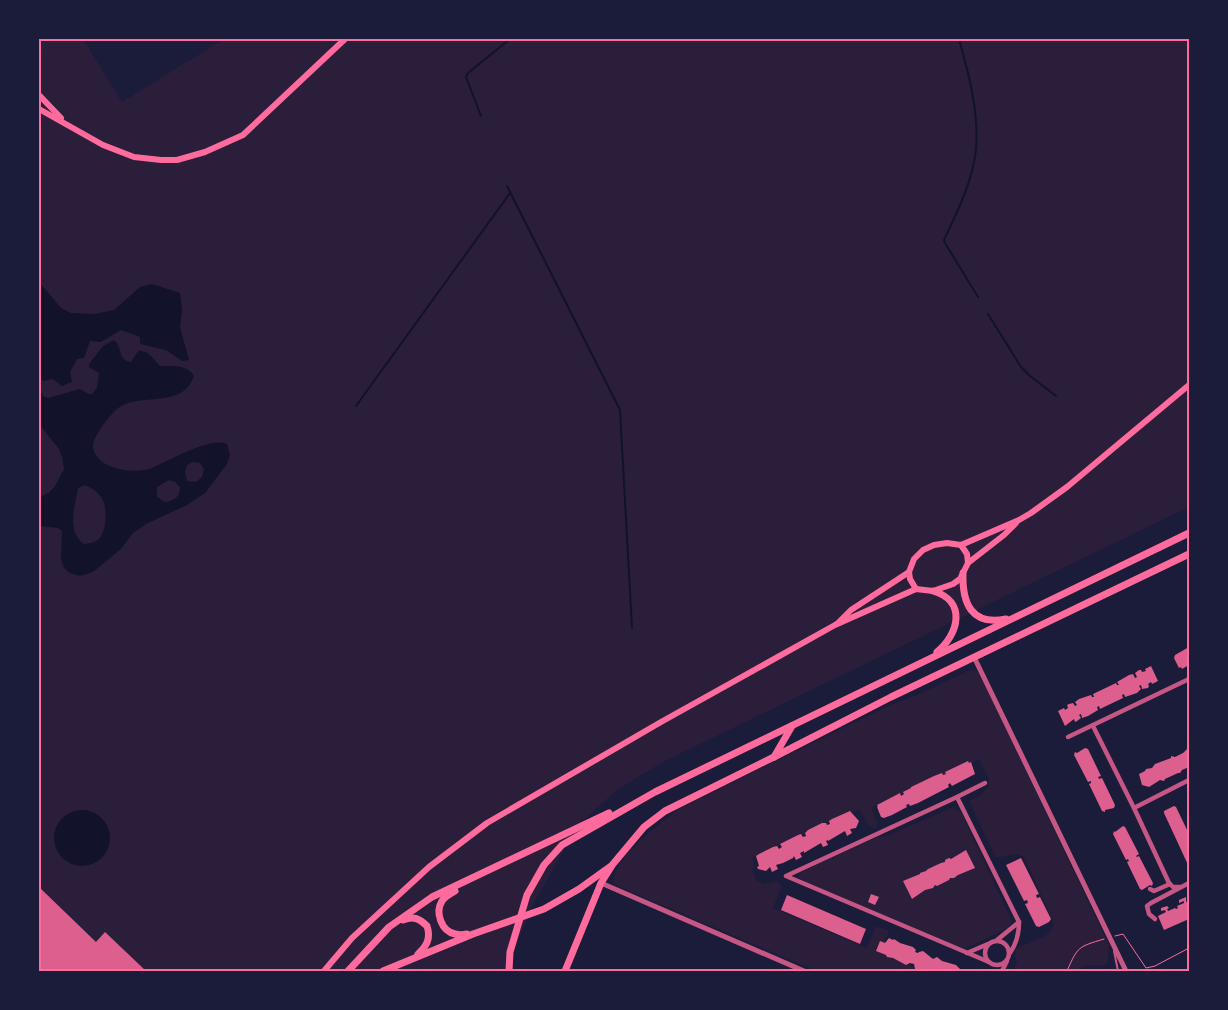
<svg xmlns="http://www.w3.org/2000/svg" width="1228" height="1010" font-family="'Work Sans',sans-serif">
	<style>
		.green { fill: #2a1e3b }
		.water { fill: #12122b; fill-rule: evenodd }
		.lines { fill: none; stroke-linecap: round; stroke-linejoin: round }
		.stream { stroke: #12122b; stroke-width: 2 }
		.building { fill: #dd5f8e }
		.path { stroke: #ff6b9d; stroke-width: 1 }
		.service { stroke: #c65784; stroke-width: 2 }
		.minor { stroke: #c65784; stroke-width: 4.5 }
		.tertiary { stroke: #c65784; stroke-width: 5 }
		.secondary { stroke: #ff6b9d; stroke-width: 6 }
		.primary { stroke: #ff6b9d; stroke-width: 7 }
		.neatline { fill: none; stroke: #ff6b9d; stroke-width: 2 }
	</style>
	<rect width="100%" height="100%" fill="#1b1b3a"/>
	<!-- green -->
	<g class="green">
		<polygon points="39,39 83,39 122,102 224,39 1189,39 1189,507 663,762 617,790 579,824 534,903 505,971 39,971"/>
		<path d="M973 670 978 672 982 679 1109 945 1108 963 1105 965H1085L1080 971H1013L1017 962 1015 956 1016 949C1029 941 1049 940 1054 924L1024 857C1012 851 1008 858 996 857L993 852 969 801 981 795 989 786V779L979 759 871 808 878 824 875 829 869 826 859 809 753 857 754 867 752 870 756 880 764 884 777 881 782 886 773 908 867 948 876 926 889 931 880 953 923 971H816L615 885C605 864 664 820 679 809L892 704 917 695 968 671Z"/>
		<polygon points="953,807 961,812 1010,917 1011,923 1007,928 965,949 961,949 805,882 798,877 801,872 877,837 887,836"/>
	</g>
	<!-- water -->
	<g class="water">
		<polygon points="39,279 40,283 61,308 71,313 95,314 114,310 140,287 152,284 180,293 182,310 180,327 189,360 182,361 166,350 140,344 140,337 121,330 101,342 90,341 84,358 77,359 70,372 72,382 62,386 53,379 43,381 39,376"/>
		<path d="M114 340C123 347 117 360 131 362L139 350 148 353 160 366C171 366 188 364 194 376 182 412 134 389 114 412 108 418 92 438 93 447 95 469 135 475 152 468 168 461 211 436 227 444L230 455 227 464 205 493 187 505 146 524 133 533 121 549 93 572 80 576 70 573 64 568 61 559 62 531 58 528 39 526V497L49 493 55 486 64 469 62 457 59 449 39 424V385L43 396 48 398 80 389 89 394H92L97 388 99 373 89 367V364L103 346ZM193 462 200 463 204 469 202 477 196 482 187 481 185 472 187 465ZM169 480 175 482 180 487C180 497 175 500 165 502L157 497V487ZM85 485C91 488 97 491 101 497 108 506 107 530 99 539 95 543 89 543 84 544 66 531 75 506 78 488Z"/>
		<circle cx="82" cy="838" r="28"/>
	</g>
	<g class="lines">
		<!-- stream -->
		<g class="stream">
			<path d="M959 39C969 75 979 112 976 149 973 181 957 212 944 240L945 243 978 297"/>
			<polyline points="481,116 466,77 468,73 510,39"/>
			<polyline points="507,186 620,410 632,628"/>
			<polyline points="988,314 1021,367 1030,376 1056,396"/>
			<polyline points="356,406 510,193"/>
		</g>
	</g>
	<!-- building -->
	<g class="building">
		<polygon points="1189,647 1189,665 1182,669 1181,667 1179,668 1174,658 1175,655"/>
		<polygon points="1151,666 1158,681 1152,684 1151,682 1148,684 1149,686 1148,688 1142,689 1141,685 1139,686 1141,689 1137,693 1125,697 1124,694 1122,695 1123,698 1100,709 1099,706 1097,707 1098,710 1088,716 1082,718 1081,714 1079,715 1081,718 1077,721 1075,722 1074,719 1065,726 1058,711 1064,708 1065,710 1068,708 1067,705 1069,704 1073,703 1075,706 1077,705 1075,702 1079,699 1091,695 1092,697 1094,697 1093,694 1116,683 1117,685 1119,685 1117,682 1129,675 1133,674 1135,678 1137,677 1135,673 1139,670 1141,670 1142,672 1146,671 1145,669"/>
		<polygon points="1085,748 1088,749 1101,776 1098,777 1099,779 1102,778 1115,805 1114,808 1105,810 1105,812 1102,811 1089,784 1091,783 1091,781 1088,782 1074,755 1075,752 1077,753"/>
		<polygon points="1188,748 1189,767 1182,770 1180,773 1178,773 1165,779 1164,781 1160,780 1149,787 1142,785 1139,774 1145,771 1146,769 1152,768 1155,764 1171,758 1171,756 1175,757 1183,753"/>
		<polygon points="968,761 969,763 971,762 975,774 952,786 950,783 948,785 949,787 918,803 910,806 909,804 906,805 907,807 892,815 884,818 881,817 877,807 878,807 877,805 900,793 901,796 904,794 903,792 911,788 911,787 934,776 942,773 943,775 946,774 945,772"/>
		<polygon points="1174,806 1176,807 1189,834 1189,867 1164,813 1164,811"/>
		<polygon points="850,811 859,821 856,828 850,829 852,833 847,836 845,831 828,841 828,840 826,841 828,845 823,847 821,843 804,853 804,851 800,853 802,857 796,860 794,856 793,858 783,863 776,865 778,869 772,872 770,867 766,871 758,869 757,867 759,866 756,856 759,854 773,847 777,846 779,849 782,847 780,844 798,835 801,834 803,837 806,836 805,833 808,830 822,823 826,823 827,825 830,824 829,821 832,819"/>
		<polygon points="1123,826 1125,827 1139,854 1136,856 1137,857 1139,856 1153,883 1152,886 1150,885 1142,890 1140,889 1127,862 1129,861 1128,859 1126,860 1113,834 1114,831 1115,832"/>
		<polygon points="966,850 975,868 958,875 954,878 950,878 949,880 937,886 935,885 933,888 925,890 912,899 903,881 920,874 920,873 926,871 928,869 941,863 945,862 945,860 949,858 951,859"/>
		<polygon points="1021,858 1039,894 1036,895 1037,898 1040,897 1051,919 1049,922 1039,927 1036,926 1025,904 1028,903 1027,900 1024,901 1006,865"/>
		<polygon points="39,887 96,942 105,932 146,971 39,971"/>
		<polygon points="871,894 879,897 875,905 868,902"/>
		<polygon points="787,895 866,929 860,944 781,910"/>
		<polygon points="1186,897 1186,902 1189,901 1189,919 1164,930 1158,916 1166,912 1165,910 1161,911 1161,908 1167,906 1169,908 1167,909 1168,911 1175,908 1176,909 1178,908 1177,906 1184,903 1184,901 1179,903 1179,900"/>
		<polygon points="889,938 893,940 894,939 900,943 913,947 916,950 915,952 918,953 919,952 923,951 933,959 937,957 942,961 956,965 960,969 959,971 921,970 915,969 914,964 910,963 906,965 893,958 887,957 886,955 876,951 880,941 885,943"/>
	</g>
	<g class="lines">
		<!-- path -->
		<g class="path">
			<polyline points="1115,936 1123,934 1146,968 1155,966 1189,948"/>
			<path d="M1067 971C1078 946 1078 947 1104 939"/>
		</g>
		<!-- service -->
		<g class="service">
			<polyline points="1114,951 1118,971"/>
			<polyline points="1091,971 1101,971"/>
		</g>
		<!-- minor -->
		<g class="minor">
			<polyline points="1093,726 1134,808"/>
			<polyline points="1068,737 1189,679"/>
			<polyline points="957,797 985,783"/>
			<polyline points="1180,887 1173,887 1169,883 1134,808 1189,780"/>
			<polyline points="1150,889 1154,891 1170,884"/>
			<polyline points="1155,919 1149,914 1147,906 1151,903 1189,883"/>
			<polyline points="997,940 1019,922"/>
			<circle cx="997" cy="953" r="12"/>
			<polyline points="967,953 988,944"/>
			<path d="M989 962 786 876 957 797 1019 922C1019 934 1017 943 1010 953"/>
			<polyline points="1002,971 1007,961"/>
		</g>
		<!-- tertiary -->
		<g class="tertiary">
			<polyline points="974,657 1126,971"/>
			<polyline points="601,883 804,971"/>
		</g>
		<!-- secondary -->
		<g class="secondary">
			<polyline points="39,95 61,118"/>
			<polyline points="39,109 103,145 134,157 161,160 177,160 205,152 243,135 345,39"/>
			<polyline points="968,563 1004,535 1016,523"/>
			<polyline points="916,589 910,579 909,572 914,559 923,550 934,545 947,543 961,545 1019,520 1031,513 1067,487 1189,385"/>
			<polyline points="838,623 851,610 909,572"/>
			<polyline points="324,971 352,938 429,867 487,823 661,722 835,625 916,589 933,591 953,584 960,579 968,563 967,554 961,545"/>
		</g>
		<!-- primary -->
		<g class="primary">
			<path d="M963 573C962 604 972 626 1006 619"/>
			<path d="M933 591C967 601 959 634 937 652"/>
			<polyline points="774,757 792,726"/>
			<path d="M455 891C450 894 445 896 442 901 435 912 441 931 455 934 459 935 463 935 467 934"/>
			<path d="M403 920C413 916 419 918 427 926 431 938 427 946 418 954"/>
			<polyline points="348,971 389,927 432,897 609,813"/>
			<polyline points="383,971 473,934 544,909 579,889 611,866"/>
			<polyline points="509,971 510,952 527,895 544,865 562,845 655,792 1189,533"/>
			<polyline points="565,971 601,883 613,864 644,827 665,811 774,757 891,697 1189,554"/>
		</g>
	</g>
	<!-- border -->
	<rect width="1228" height="1010" fill="none" stroke="#1b1b3a" stroke-width="80"/>
	<rect x="40" y="40" width="1148" height="930" class="neatline"/>
</svg>
